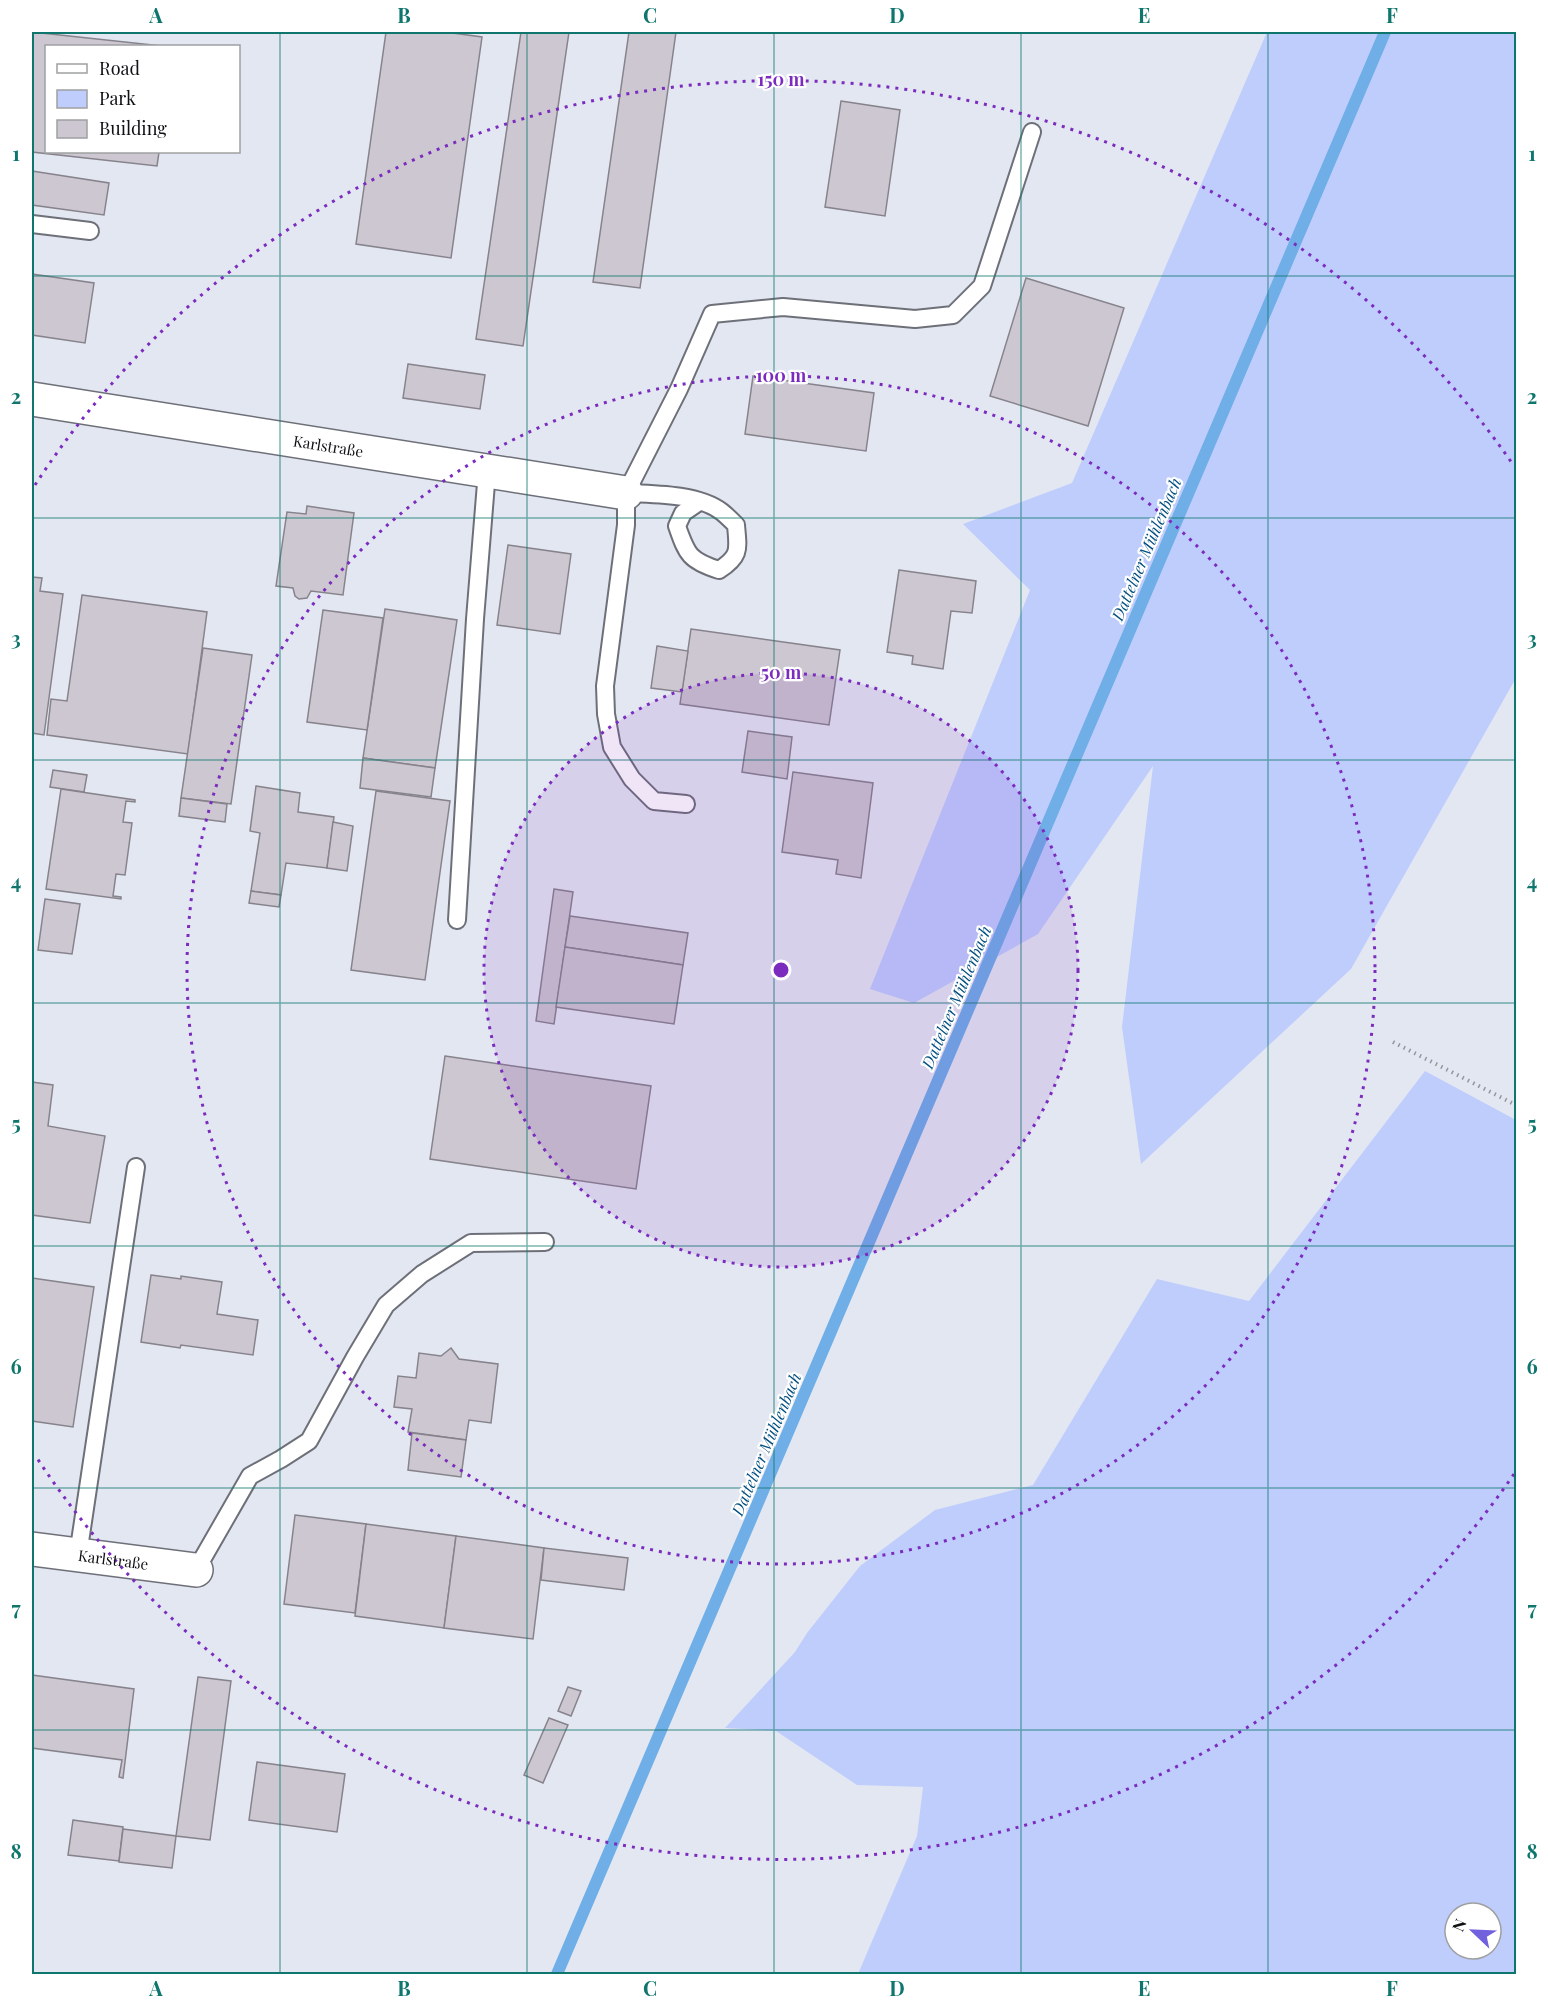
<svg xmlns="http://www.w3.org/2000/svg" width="1548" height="2006" font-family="'Playfair Display',serif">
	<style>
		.green { fill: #bfcdfd; fill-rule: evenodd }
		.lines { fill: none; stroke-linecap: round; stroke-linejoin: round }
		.stream { stroke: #6faee6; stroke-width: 12 }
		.building { fill: #ccc7d0; stroke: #87838c; stroke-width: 1.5 }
		.lane-casing { stroke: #6e7079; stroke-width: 20 }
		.street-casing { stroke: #6e7079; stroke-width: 36 }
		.path { stroke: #93969d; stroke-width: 4; stroke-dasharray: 1.5 4.5; stroke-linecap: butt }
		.lane { stroke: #fff; stroke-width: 16 }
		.street { stroke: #fff; stroke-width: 33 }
		.grid { fill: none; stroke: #0f766e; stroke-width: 1.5; stroke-opacity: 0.55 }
		.ring { fill: none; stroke: #7b2cbf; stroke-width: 3; stroke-dasharray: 3 6 }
		.labels { text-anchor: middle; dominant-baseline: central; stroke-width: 4.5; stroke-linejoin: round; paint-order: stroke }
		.street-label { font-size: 15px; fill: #101114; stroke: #fff }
		.water-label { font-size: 16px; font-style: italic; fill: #004e81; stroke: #fff }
		.centre { fill: #7b2cbf; stroke: #fff; stroke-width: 3 }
		.ring-label { font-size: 18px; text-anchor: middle; font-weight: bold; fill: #7b2cbf; stroke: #fff; stroke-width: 4.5; stroke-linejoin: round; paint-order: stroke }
		.neatline { fill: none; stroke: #0f766e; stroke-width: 2 }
		.grid-label { font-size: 20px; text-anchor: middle; font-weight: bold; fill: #0f766e }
	</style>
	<rect width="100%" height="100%" fill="#e3e7f1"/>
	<!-- green -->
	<g class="green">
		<polygon points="1267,32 1516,32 1516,678 1351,969 1141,1164 1122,1027 1153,766 1038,934 914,1003 870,989 1030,590 963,524 1072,483"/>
		<path d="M1425 1071 1516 1120V1974H858L917 1836 923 1787 857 1785 776 1731 725 1728 795 1652 807 1633 860 1566 935 1510 1033 1485 1157 1279 1249 1301ZM1455 1913H1491V1949H1455Z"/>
	</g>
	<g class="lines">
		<!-- stream -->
		<polyline class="stream" points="557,1974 1385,32"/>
	</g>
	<!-- building -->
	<g class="building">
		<polygon points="32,32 162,46 46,46 46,152 159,152 157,166 32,152"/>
		<polygon points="386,32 445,32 482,37 451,258 356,244"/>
		<polygon points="521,32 569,32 523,346 476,339"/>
		<polygon points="629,32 676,32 640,288 593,282"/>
		<polygon points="841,101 900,110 885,216 825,207"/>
		<polygon points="32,171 109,183 104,215 32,205"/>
		<polygon points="32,274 94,283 85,343 32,335"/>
		<polygon points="1026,278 1124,308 1088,426 990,396"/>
		<polygon points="408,364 485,375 480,409 403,398"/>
		<polygon points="753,376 874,393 866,451 745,434"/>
		<polygon points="307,506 354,513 343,595 311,591 307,598 299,599 295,596 293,588 276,586 287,512 306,514"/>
		<polygon points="508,545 571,554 560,634 497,625"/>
		<polygon points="899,570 976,581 972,613 951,611 943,669 912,664 913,656 887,652"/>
		<polygon points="32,577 42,578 40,591 63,594 44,735 32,733"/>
		<polygon points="82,595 207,612 188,754 47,735 51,699 67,701"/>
		<polygon points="385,609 457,620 435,768 363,758"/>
		<polygon points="323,610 383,618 367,730 307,722"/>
		<polygon points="691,629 840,650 829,725 680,704"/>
		<polygon points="657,646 688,651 682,692 651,688"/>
		<polygon points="203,648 252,655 231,804 181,798"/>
		<polygon points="748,731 792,737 787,779 742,772"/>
		<polygon points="363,758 435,768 431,797 360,788"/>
		<polygon points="53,770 87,775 84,792 50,787"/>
		<polygon points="793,772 873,783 861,878 836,874 838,860 782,852"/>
		<polygon points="256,786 300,793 298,812 334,817 327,868 286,863 281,895 251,891 260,833 250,831"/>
		<polygon points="61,789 135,800 135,802 126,801 123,822 132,823 125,875 116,874 113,896 121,897 121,899 46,889"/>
		<polygon points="376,791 450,801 425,980 351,970"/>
		<polygon points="181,798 227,804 225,822 179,816"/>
		<polygon points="333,822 353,826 347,871 327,868"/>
		<polygon points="554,889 573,892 554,1024 536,1021"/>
		<polygon points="251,891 281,895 279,907 249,903"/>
		<polygon points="45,899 80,904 72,954 38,950"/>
		<polygon points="570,916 688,933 683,965 565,947"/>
		<polygon points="565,947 683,965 674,1024 556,1007"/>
		<polygon points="445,1056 651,1086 636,1189 430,1159"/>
		<polygon points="32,1082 53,1085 48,1126 105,1136 90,1223 32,1215"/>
		<polygon points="151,1275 181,1279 181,1276 222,1282 217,1314 258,1320 253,1355 181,1345 180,1348 141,1342"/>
		<polygon points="32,1278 94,1287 73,1427 32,1421"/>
		<polygon points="451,1348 459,1359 498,1364 491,1423 469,1420 466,1440 408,1432 412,1409 394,1407 398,1376 416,1378 419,1353 441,1356"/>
		<polygon points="412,1433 466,1440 461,1477 408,1470"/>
		<polygon points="295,1515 366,1524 355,1613 284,1604"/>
		<polygon points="366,1524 456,1536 444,1628 355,1616"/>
		<polygon points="456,1536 544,1548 533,1639 444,1628"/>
		<polygon points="544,1548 628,1558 624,1590 541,1580"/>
		<polygon points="32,1675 134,1689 123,1778 119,1777 122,1760 32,1748"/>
		<polygon points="198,1677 231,1681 210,1840 176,1836"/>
		<polygon points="568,1687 581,1691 571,1716 558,1711"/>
		<polygon points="549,1718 568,1725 543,1783 524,1775"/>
		<polygon points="257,1762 345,1774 337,1832 249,1820"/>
		<polygon points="73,1820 123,1827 119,1861 68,1855"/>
		<polygon points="123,1829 176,1836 172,1868 119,1862"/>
	</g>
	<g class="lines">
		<!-- lane casing -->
		<g class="lane-casing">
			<g id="lane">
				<polyline points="32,224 90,231"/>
				<path d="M626 493C655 494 699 494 722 512 727 516 732 521 736 525 738 549 741 556 719 570 690 561 687 555 677 526L683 513 699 502"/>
				<polyline points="686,804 654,801 632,779 612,747 606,714 605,686 626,525 626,493 679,389 712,314 783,307 915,319 953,315 982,286 1032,132"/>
				<polyline points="457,920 475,619 487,471"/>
				<polyline points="78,1555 136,1167"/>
				<polyline points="196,1570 250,1476 281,1459 309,1441 355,1357 386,1305 422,1274 471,1243 545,1242"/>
			</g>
		</g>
		<!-- street casing -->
		<g class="street-casing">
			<g id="street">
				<path id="s1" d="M32 399 626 493"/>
				<path id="s2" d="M32 1549 196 1570"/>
			</g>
		</g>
		<!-- path -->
		<polyline class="path" points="1393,1042 1516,1105"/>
		<!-- lane -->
		<use href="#lane" class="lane"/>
		<!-- street -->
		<use href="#street" class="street"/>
	</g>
	<!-- grid -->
	<path class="grid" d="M280 32V1974M527 32V1974M774 32V1974M1021 32V1974M1268 32V1974M32 276H1516M32 518H1516M32 760H1516M32 1003H1516M32 1246H1516M32 1488H1516M32 1730H1516"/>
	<!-- distance rings -->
	<circle cx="781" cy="970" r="297" fill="#7b2cbf" fill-opacity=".12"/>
	<g class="ring">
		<circle cx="781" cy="970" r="297"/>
		<circle cx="781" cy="970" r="594"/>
		<path d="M1514 1474A890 890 0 0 1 35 1455M35 485A890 890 0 0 1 1514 466"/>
	</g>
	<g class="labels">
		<!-- street labels -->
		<g class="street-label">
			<text stroke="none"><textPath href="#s1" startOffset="300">Karlstraße</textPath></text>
			<text stroke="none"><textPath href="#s2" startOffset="82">Karlstraße</textPath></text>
		</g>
		<!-- water labels -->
		<g class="water-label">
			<text transform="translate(1146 549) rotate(-67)">Dattelner Mühlenbach</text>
			<text transform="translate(956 997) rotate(-67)">Dattelner Mühlenbach</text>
			<text transform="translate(766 1444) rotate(-67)">Dattelner Mühlenbach</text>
		</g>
	</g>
	<circle cx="781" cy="970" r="9" class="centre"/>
	<g class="ring-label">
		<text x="781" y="86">150 m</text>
		<text x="781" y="382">100 m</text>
		<text x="781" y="679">50 m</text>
	</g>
	<!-- border -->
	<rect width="1548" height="2006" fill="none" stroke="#ffffff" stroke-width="66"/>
	<!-- legend -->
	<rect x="45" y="45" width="195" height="108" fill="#ffffff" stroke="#9fa0a1" stroke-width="1.5"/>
	<rect x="57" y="64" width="30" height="9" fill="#ffffff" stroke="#9fa0a1" stroke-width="1.5"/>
	<text x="99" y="75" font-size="18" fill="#101114">Road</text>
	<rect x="57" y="90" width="30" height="18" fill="#bfcdfd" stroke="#9fa0a1" stroke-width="1.5"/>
	<text x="99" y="105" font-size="18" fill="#101114">Park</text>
	<rect x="57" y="120" width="30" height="18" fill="#ccc7d0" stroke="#9fa0a1" stroke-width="1.5"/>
	<text x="99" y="135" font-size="18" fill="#101114">Building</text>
	<!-- north arrow -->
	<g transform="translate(1473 1931) rotate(293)"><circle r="28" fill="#ffffff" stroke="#9fa0a1" stroke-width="1.5"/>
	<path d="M0-4.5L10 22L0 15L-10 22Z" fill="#7161dc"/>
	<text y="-9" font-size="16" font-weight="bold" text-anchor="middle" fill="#101114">N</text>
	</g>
	<rect x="33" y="33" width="1482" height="1940" class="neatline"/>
	<g class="grid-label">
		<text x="156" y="23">A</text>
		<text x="404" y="23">B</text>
		<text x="650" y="23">C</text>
		<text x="897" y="23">D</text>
		<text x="1144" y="23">E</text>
		<text x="1392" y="23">F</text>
		<text x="16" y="161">1</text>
		<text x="1532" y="161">1</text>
		<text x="16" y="404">2</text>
		<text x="1532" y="404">2</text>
		<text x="16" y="646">3</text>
		<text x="1532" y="646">3</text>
		<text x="16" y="889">4</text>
		<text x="1532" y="889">4</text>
		<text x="16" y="1131">5</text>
		<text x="1532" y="1131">5</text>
		<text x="16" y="1374">6</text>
		<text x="1532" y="1374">6</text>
		<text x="16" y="1616">7</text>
		<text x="1532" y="1616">7</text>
		<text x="16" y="1859">8</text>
		<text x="1532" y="1859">8</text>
		<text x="156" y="1996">A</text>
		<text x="404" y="1996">B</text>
		<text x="650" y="1996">C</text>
		<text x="897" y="1996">D</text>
		<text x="1144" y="1996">E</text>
		<text x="1392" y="1996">F</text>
	</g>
</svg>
